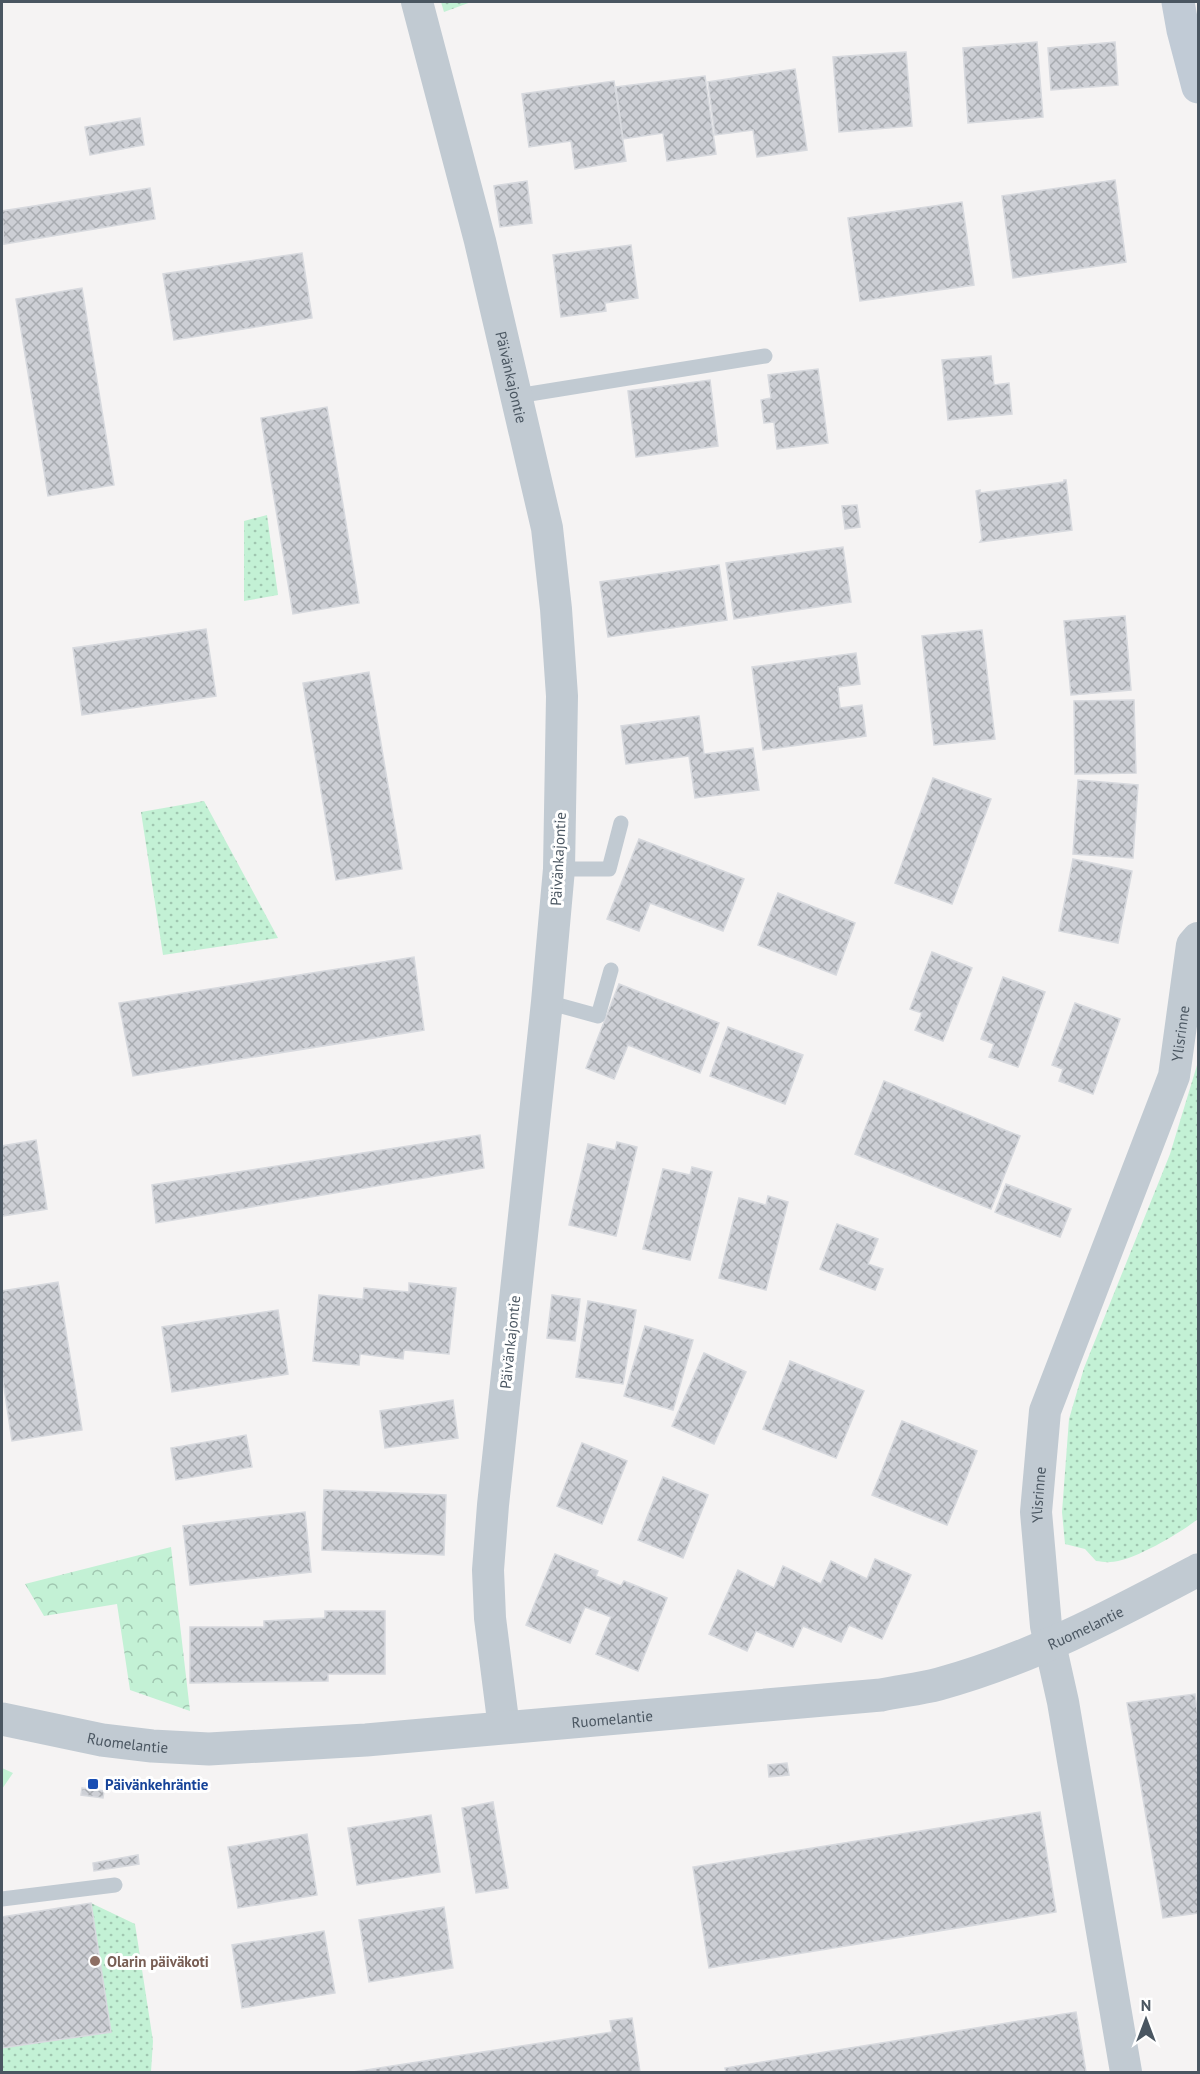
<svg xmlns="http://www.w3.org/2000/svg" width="1200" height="2074" font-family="'PT Sans',sans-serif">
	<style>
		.grass { fill: url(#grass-dots) }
		.forest { fill: url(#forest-crowns) }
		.building { fill: url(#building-cross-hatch); stroke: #d7d9de; stroke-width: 1.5 }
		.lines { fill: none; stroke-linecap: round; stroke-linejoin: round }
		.service { stroke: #c1cad2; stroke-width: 15 }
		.minor { stroke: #c1cad2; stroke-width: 32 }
		.tertiary { stroke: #c1cad2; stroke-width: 33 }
		.secondary { stroke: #c1cbd6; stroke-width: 33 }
		.transit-dot { fill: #1a4fb4; stroke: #fff; stroke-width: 2 }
		.education-dot { fill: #8d6e63; stroke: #fff; stroke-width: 2 }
		.labels { text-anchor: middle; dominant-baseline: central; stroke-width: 6; stroke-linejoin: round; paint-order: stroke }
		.street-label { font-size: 15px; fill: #4a5661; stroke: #fff }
		.transit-label { font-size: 15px; font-weight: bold; fill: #164399; stroke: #fff; text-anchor: start }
		.education-label { font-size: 15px; font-weight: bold; fill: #785e54; stroke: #fff; text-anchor: start }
	</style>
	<defs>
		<pattern id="grass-dots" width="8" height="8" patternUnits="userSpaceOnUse" patternTransform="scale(1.5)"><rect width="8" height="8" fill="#c3f1d5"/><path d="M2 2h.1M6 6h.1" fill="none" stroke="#a0c6b0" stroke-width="1.8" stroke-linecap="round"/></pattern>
		<pattern id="forest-crowns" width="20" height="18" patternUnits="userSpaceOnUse" patternTransform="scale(1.5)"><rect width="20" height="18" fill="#c3f1d5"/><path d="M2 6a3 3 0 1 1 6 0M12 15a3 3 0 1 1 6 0" fill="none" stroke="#a0c6b0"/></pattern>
		<pattern id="building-cross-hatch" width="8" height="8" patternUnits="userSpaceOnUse" patternTransform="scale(1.5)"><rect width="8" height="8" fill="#cdcfd5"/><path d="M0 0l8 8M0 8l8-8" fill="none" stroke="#a8abb0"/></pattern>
	</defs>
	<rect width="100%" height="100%" fill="#f5f3f3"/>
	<!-- grass -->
	<g class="grass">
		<polygon points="441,2 471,2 444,12"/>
		<polygon points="267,515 278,595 244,601 244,521"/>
		<polygon points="204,801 278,938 163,955 141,812"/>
		<path d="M1198 1062V1519C1180 1533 1132 1562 1110 1562 1106 1563 1101 1561 1096 1561L1085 1549 1065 1544 1062 1512 1069 1419 1084 1368 1170 1154Z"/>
		<polygon points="91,1903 135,1924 153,2041 151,2072 2,2072 2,2048 111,2032"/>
	</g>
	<!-- forest -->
	<g class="forest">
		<polygon points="171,1547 190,1711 130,1690 117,1604 44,1616 25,1584"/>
		<polygon points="2,1768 13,1773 2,1789"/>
	</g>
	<!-- building -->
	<g class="building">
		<polygon points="1037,42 1043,117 968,123 963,48"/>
		<polygon points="1115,42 1118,85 1051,90 1048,48"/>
		<polygon points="906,52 912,126 839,132 833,57"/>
		<polygon points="795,69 807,150 757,157 753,130 715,135 708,82"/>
		<polygon points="705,76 716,154 667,161 663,133 623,139 616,87"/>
		<polygon points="614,81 626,161 575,169 571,141 529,147 522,94"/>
		<polygon points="140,118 144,145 90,155 85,127"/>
		<polygon points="1115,180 1126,262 1013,278 1002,196"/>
		<polygon points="527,181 532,223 500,227 494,186"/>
		<polygon points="150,188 155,219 4,244 2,211"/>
		<polygon points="962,202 974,285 860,301 848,218"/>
		<polygon points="631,245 638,298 605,303 606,311 561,317 553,255"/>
		<polygon points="302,253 312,318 174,340 163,274"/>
		<polygon points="82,288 114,485 48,496 16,299"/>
		<polygon points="991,356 994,385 1009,383 1012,414 948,420 942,360"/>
		<polygon points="818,369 828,443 777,449 774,422 764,423 761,400 771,398 768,375"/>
		<polygon points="710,380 718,446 636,457 628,391"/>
		<polygon points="327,407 359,603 293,614 261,418"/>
		<polygon points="1064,480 1066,480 1072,530 980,542 982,539 976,491 980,490 980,493 1064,482"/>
		<polygon points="857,505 860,527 845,529 842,506"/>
		<polygon points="843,547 851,602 734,619 726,563"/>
		<polygon points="719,565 727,620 608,637 600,582"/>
		<polygon points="1125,616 1131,690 1071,695 1064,621"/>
		<polygon points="206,629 216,696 82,715 73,648"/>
		<polygon points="982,630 995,739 934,745 922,636"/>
		<polygon points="856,653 860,684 838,687 840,708 862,705 866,736 763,750 752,667"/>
		<polygon points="369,672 402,869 336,880 303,683"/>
		<polygon points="1134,700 1136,773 1075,774 1074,701"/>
		<polygon points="699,716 704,754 753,748 759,790 695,798 689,756 626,764 621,726"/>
		<polygon points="933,778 991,799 952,904 895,883"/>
		<polygon points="1078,780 1138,785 1133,858 1073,854"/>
		<polygon points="639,839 744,879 723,931 650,903 639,931 607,919"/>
		<polygon points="1073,859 1132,871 1118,943 1059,931"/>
		<polygon points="778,893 855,923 836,975 758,945"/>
		<polygon points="932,952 972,968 943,1041 915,1030 922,1013 910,1009"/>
		<polygon points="414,957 424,1030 133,1076 119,1003"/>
		<polygon points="1003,977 1045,992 1018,1067 989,1057 994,1044 981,1039"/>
		<polygon points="619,984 719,1023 700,1073 628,1045 614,1079 586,1068"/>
		<polygon points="1075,1003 1120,1019 1093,1094 1059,1081 1063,1069 1052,1065"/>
		<polygon points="728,1027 803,1055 785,1104 710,1076"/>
		<polygon points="884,1081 1020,1136 991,1209 855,1154"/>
		<polygon points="480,1135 484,1168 156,1223 152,1185"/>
		<polygon points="36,1140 47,1209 2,1216 2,1146"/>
		<polygon points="617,1142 637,1147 616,1236 569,1225 588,1144 615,1150"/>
		<polygon points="692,1167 712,1172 690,1260 643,1249 663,1169 690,1175"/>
		<polygon points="1006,1184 1071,1209 1060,1237 995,1212"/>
		<polygon points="768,1196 788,1202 766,1290 719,1278 739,1198 766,1205"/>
		<polygon points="837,1224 878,1239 868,1264 883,1269 875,1290 820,1269"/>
		<polygon points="58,1282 82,1430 12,1441 2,1374 2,1291"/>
		<polygon points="409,1283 456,1288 449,1354 404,1350 403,1359 360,1354 359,1365 313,1361 319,1295 363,1299 364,1288 409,1292"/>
		<polygon points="552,1295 580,1299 575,1341 547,1338"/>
		<polygon points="588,1301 636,1310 623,1384 576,1377"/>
		<polygon points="278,1310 288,1374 172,1392 162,1327"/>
		<polygon points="645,1326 693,1340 673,1410 624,1396"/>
		<polygon points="704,1353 746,1372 714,1444 672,1426"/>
		<polygon points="790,1361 864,1391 836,1458 763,1429"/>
		<polygon points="453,1400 458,1438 385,1448 380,1411"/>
		<polygon points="902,1421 977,1451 947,1525 872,1495"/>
		<polygon points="246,1435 252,1467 176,1480 171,1448"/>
		<polygon points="582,1443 627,1461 602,1524 557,1506"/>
		<polygon points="663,1477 708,1495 683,1558 638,1540"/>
		<polygon points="324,1490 446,1495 444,1555 322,1550"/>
		<polygon points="305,1512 311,1572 190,1585 183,1526"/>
		<polygon points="555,1554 598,1571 596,1576 621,1586 624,1581 667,1598 638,1671 596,1654 611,1617 585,1607 570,1643 526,1625"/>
		<polygon points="875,1559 911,1575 882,1639 849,1625 841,1642 803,1626 793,1647 756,1631 747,1651 709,1634 738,1570 774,1588 783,1566 821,1584 831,1561 867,1579"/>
		<polygon points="325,1611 385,1611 385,1674 328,1674 328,1681 190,1683 190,1627 264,1627 264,1621 325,1618"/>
		<polygon points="1195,1694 1198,1718 1198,1913 1163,1918 1127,1703"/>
		<polygon points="787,1763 789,1775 769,1777 768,1765"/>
		<polygon points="82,1788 104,1791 103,1798 81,1795"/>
		<polygon points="493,1802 508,1888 476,1893 462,1808"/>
		<polygon points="1040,1812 1056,1912 709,1968 693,1867"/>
		<polygon points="431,1815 440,1872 357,1885 348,1828"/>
		<polygon points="307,1834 317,1895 238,1908 228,1847"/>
		<polygon points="138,1855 139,1864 94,1871 93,1863"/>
		<polygon points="91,1903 111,2032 2,2048 2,1917"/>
		<polygon points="444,1907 453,1968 369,1982 359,1920"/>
		<polygon points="324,1931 335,1993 242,2008 232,1945"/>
		<polygon points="1076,2012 1086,2072 726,2072 725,2068"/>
		<polygon points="632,2018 640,2072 353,2072 612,2032 610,2021"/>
	</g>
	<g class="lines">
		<!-- service -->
		<g class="service">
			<polyline points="517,396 765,356"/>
			<polyline points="559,869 609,869 621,823"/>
			<polyline points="547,1002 598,1016 611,970"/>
			<polyline points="2,1899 115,1885"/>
		</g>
		<!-- minor -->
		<g class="minor">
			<path id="s1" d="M417 2 480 241 547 528 556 609 562 696 559 869 547 1002 493 1505 488 1570 490 1618 504 1728"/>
			<path id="s2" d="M1126 2072 1063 1702 1046 1626 1036 1512 1045 1411 1174 1076 1192 945 1198 938"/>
		</g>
		<!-- tertiary -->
		<path class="tertiary" id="s3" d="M2 1719 102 1740 152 1746 209 1749 366 1740 881 1695C900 1691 920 1689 939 1684 1031 1659 1115 1614 1198 1570"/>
		<!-- secondary -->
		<polyline class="secondary" points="1178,2 1183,30 1198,87"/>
	</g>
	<!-- markers -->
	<rect class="transit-dot" x="87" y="1778" width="12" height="12" rx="3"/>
	<circle class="education-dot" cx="95" cy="1961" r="6"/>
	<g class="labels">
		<!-- street labels -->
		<g class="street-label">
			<text stroke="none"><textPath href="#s1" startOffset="387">Päivänkajontie</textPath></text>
			<text transform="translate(558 859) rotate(-87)">Päivänkajontie</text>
			<text stroke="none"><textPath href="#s2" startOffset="1071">Ylisrinne</textPath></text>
			<text transform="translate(510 1342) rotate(-84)">Päivänkajontie</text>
			<text stroke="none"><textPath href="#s2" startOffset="585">Ylisrinne</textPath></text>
			<text stroke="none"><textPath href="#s3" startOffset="1100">Ruomelantie</textPath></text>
			<text stroke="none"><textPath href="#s3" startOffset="614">Ruomelantie</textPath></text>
			<text stroke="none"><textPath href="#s3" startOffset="128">Ruomelantie</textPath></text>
		</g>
		<!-- transit labels -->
		<g class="transit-label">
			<text x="105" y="1784">Päivänkehräntie</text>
		</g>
		<!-- education labels -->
		<g class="education-label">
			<text x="107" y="1961">Olarin päiväkoti</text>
		</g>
	</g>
	<!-- border -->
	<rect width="1200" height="2074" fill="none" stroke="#4a5661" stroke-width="6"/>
	<!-- north arrow -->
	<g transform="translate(1146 2020)" stroke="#ffffff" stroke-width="4.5" paint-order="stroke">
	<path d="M0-4.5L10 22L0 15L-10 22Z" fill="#4a5661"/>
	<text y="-9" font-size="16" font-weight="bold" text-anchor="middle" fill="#4a5661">N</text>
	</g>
</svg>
